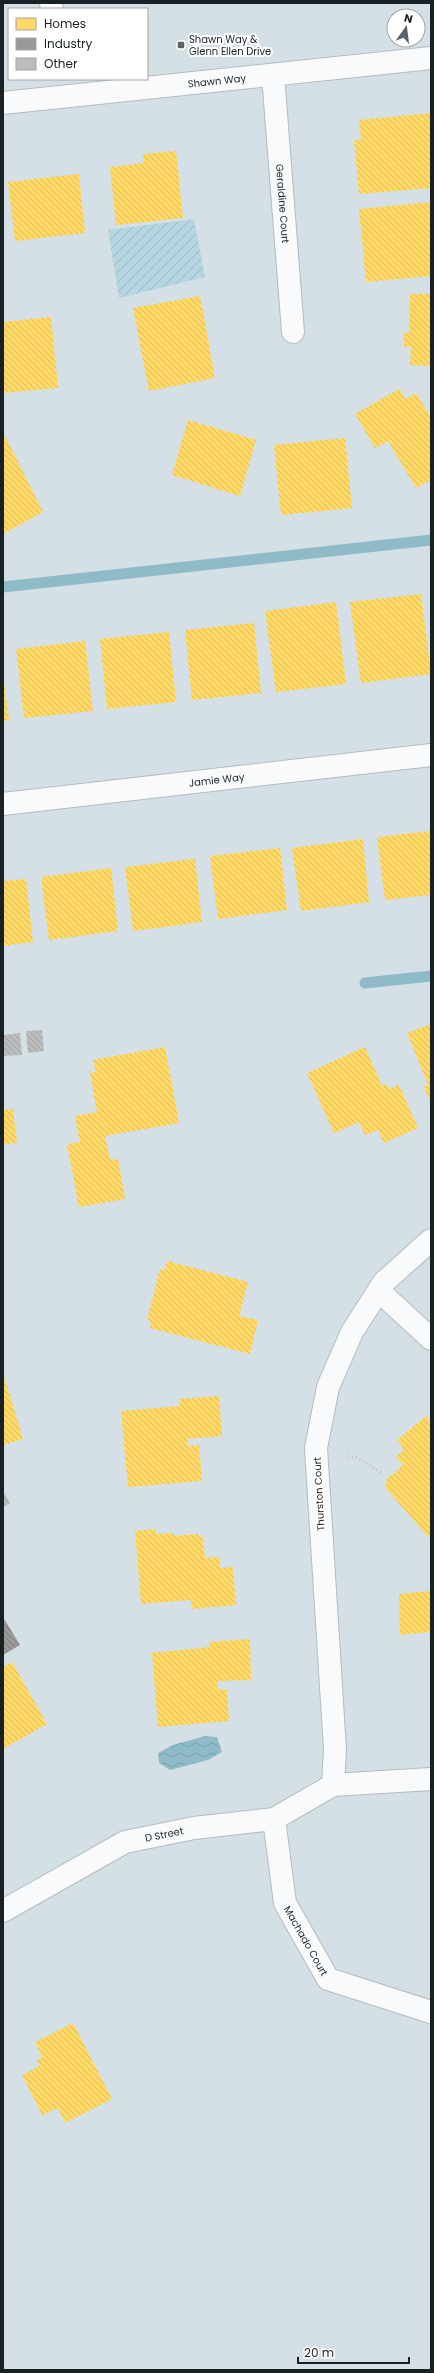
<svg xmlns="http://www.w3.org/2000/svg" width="434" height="2373" font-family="Poppins,sans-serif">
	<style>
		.garden { fill: url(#garden-furrows) }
		.water { fill: url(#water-waves) }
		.homes { fill: url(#homes-back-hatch) }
		.industry { fill: url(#industry-back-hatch) }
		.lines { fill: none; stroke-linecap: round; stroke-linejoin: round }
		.stream { stroke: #8fbbc8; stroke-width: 11 }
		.building { fill: url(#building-back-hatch) }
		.minor-casing { stroke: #b3bcbf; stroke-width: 24 }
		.path { stroke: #babebf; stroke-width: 2.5; stroke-dasharray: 1 3; stroke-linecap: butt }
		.minor { stroke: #f9fafb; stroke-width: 22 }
		.poi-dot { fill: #5a6468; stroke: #fff; stroke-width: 1.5 }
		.labels { text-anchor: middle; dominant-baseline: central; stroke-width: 4; stroke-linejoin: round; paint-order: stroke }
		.poi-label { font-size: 10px; fill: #192124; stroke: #fff; text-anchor: start }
		.street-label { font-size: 10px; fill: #192124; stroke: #fff }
	</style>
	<defs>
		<pattern id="garden-furrows" width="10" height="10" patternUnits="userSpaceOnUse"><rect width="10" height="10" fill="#b5d6e0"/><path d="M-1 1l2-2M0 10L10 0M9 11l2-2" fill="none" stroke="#9bb7c0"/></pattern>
		<pattern id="water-waves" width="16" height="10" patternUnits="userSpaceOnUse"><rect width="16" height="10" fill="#8fbbc8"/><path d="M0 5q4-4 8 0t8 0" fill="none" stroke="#7ba0ac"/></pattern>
		<pattern id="homes-back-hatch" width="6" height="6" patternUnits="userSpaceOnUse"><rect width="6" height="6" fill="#ffd966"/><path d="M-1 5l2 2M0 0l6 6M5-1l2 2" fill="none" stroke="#daba58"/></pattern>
		<pattern id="industry-back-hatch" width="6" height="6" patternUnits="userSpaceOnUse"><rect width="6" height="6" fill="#999"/><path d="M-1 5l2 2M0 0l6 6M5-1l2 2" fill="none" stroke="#7c7c7d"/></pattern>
		<pattern id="building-back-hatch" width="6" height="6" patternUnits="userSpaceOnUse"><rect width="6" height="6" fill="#bbbcbd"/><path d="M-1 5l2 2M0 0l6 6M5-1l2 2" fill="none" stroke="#a0a1a2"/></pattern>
	</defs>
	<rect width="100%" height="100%" fill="#d4e0e5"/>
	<!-- garden -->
	<polygon class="garden" points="194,219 205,277 119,298 108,230"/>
	<!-- water -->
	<polygon class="water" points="205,1736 217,1737 222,1752 208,1760 170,1770 159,1763 158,1753 173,1745"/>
	<!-- homes -->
	<g class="homes">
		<polygon points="431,113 431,188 359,194 354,140 361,140 359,120"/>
		<polygon points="176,151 183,218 116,225 110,167 144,163 143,154"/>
		<polygon points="79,174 85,233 15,241 8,182"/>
		<polygon points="431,202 431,276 366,282 359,209"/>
		<polygon points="410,294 431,294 431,366 410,365 411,347 404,347 404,333 409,333"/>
		<polygon points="200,296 215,378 149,391 133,308"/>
		<polygon points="51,317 58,388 3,393 3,322"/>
		<polygon points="399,389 406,399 416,393 431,418 431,480 416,488 388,441 375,448 355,414"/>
		<polygon points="188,420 256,440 240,496 172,475"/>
		<polygon points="5,436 43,512 3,534 3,437"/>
		<polygon points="345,438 352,508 281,515 274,445"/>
		<polygon points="421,594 431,674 361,683 350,602"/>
		<polygon points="336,602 346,684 276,692 265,611"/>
		<polygon points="254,623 261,693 192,700 185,630"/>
		<polygon points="169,632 176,702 107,709 100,639"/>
		<polygon points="85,641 93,711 24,718 16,649"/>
		<polygon points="3,675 9,720 3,721"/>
		<polygon points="431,831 431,895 385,900 377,837"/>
		<polygon points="363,839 369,902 301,911 292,848"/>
		<polygon points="280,848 287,910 218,919 210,856"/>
		<polygon points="195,859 202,922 133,931 125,867"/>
		<polygon points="111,868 118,931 49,940 41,877"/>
		<polygon points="26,879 33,942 3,946 3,881"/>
		<polygon points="431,1024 431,1105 424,1087 428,1084 407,1033"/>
		<polygon points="165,1047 179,1123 105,1136 110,1160 118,1159 125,1199 79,1207 67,1144 80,1142 75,1116 97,1112 90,1073 96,1072 93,1060"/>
		<polygon points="365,1047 382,1086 387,1084 389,1089 399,1085 418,1128 384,1143 378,1130 365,1135 359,1122 334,1133 307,1073"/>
		<polygon points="13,1109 17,1143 3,1144 3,1110"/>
		<polygon points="167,1261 248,1282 239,1316 258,1320 250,1354 150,1328 151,1321 147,1320 160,1269 165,1270"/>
		<polygon points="3,1373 23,1439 3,1445"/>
		<polygon points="219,1396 222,1436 187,1439 188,1446 199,1445 202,1481 128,1487 121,1411 180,1406 179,1399"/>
		<polygon points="426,1416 431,1422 431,1535 428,1537 384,1486 387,1484 385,1481 403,1465 396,1457 404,1449 397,1440"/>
		<polygon points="155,1529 156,1534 174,1533 174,1536 199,1534 199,1537 203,1537 205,1558 220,1557 220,1568 233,1567 236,1605 192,1609 191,1600 141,1604 135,1531"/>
		<polygon points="431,1591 431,1646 430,1646 429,1632 400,1635 399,1594"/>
		<polygon points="250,1639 251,1680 218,1681 217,1689 227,1690 229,1721 158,1727 152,1653 210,1647 209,1642"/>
		<polygon points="12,1662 47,1724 3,1749 3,1667"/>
		<polygon points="73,2023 112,2099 65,2123 58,2108 42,2115 22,2075 40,2066 37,2060 42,2057 35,2042"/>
	</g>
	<!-- industry -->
	<polygon class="industry" points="3,1617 20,1645 3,1655"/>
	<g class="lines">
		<!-- stream -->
		<g class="stream">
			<polyline points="3,587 431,540"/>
			<polyline points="365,983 431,976"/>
		</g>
	</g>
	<!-- building -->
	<g class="building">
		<polygon points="42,1030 44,1051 28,1053 26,1031"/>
		<polygon points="20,1033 22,1055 3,1056 3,1035"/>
		<polygon points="3,1491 10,1503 3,1507"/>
	</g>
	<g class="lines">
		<!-- minor casing -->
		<g class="minor-casing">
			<g id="minor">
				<polyline points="51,3 52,9"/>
				<path id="s1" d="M273 75 293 332"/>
				<path id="s2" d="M3 103 431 58"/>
				<path id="s3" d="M3 804 431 755"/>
				<polyline points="379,1291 431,1339"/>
				<polyline points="333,1785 335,1750 316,1448 328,1387 352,1332 384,1282 431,1240"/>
				<path id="s4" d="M274 1819 285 1903 328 1979 431 2012"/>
				<path id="s5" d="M3 1911 125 1842 194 1828 274 1819 333 1785 431 1779"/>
			</g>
		</g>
		<!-- path -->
		<polyline class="path" points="348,1456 356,1457 383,1474"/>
		<!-- minor -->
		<use href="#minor" class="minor"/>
	</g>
	<!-- markers -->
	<rect class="poi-dot" x="177" y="41" width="8" height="8" rx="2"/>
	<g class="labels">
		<!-- poi labels -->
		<g class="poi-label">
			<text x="189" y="39">Shawn Way &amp;<tspan x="189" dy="12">Glenn Ellen Drive</tspan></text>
		</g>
		<!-- street labels -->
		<g class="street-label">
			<text stroke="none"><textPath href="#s2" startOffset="215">Shawn Way</textPath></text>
			<text stroke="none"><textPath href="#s1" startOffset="129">Geraldine Court</textPath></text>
			<text stroke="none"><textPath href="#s3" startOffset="215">Jamie Way</textPath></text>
			<text transform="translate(319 1494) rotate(-93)">Thurston Court</text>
			<text stroke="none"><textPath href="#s5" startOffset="180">D Street</textPath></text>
			<text stroke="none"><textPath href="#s4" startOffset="128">Machado Court</textPath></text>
		</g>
	</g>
	<!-- border -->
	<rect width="434" height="2373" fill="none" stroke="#192124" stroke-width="8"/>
	<!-- legend -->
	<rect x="8" y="8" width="140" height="72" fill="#ffffff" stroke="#a3a6a7"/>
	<rect x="16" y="18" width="20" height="12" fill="#ffd966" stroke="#a3a6a7"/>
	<text x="44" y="28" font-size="12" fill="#192124">Homes</text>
	<rect x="16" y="38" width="20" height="12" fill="#999999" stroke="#a3a6a7"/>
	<text x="44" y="48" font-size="12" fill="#192124">Industry</text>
	<rect x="16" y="58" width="20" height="12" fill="#bbbcbd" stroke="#a3a6a7"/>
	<text x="44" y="68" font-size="12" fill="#192124">Other</text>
	<!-- north arrow -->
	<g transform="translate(406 28) rotate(14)"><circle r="19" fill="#ffffff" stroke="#a3a6a7"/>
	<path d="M0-3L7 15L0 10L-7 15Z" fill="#5a6468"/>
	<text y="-6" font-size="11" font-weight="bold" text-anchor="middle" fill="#192124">N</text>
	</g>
	<!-- scale -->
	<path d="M298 2357v6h111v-6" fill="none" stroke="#192124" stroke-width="2"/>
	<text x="304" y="2357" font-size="12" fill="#192124" stroke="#ffffff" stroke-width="3" paint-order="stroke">20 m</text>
</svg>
